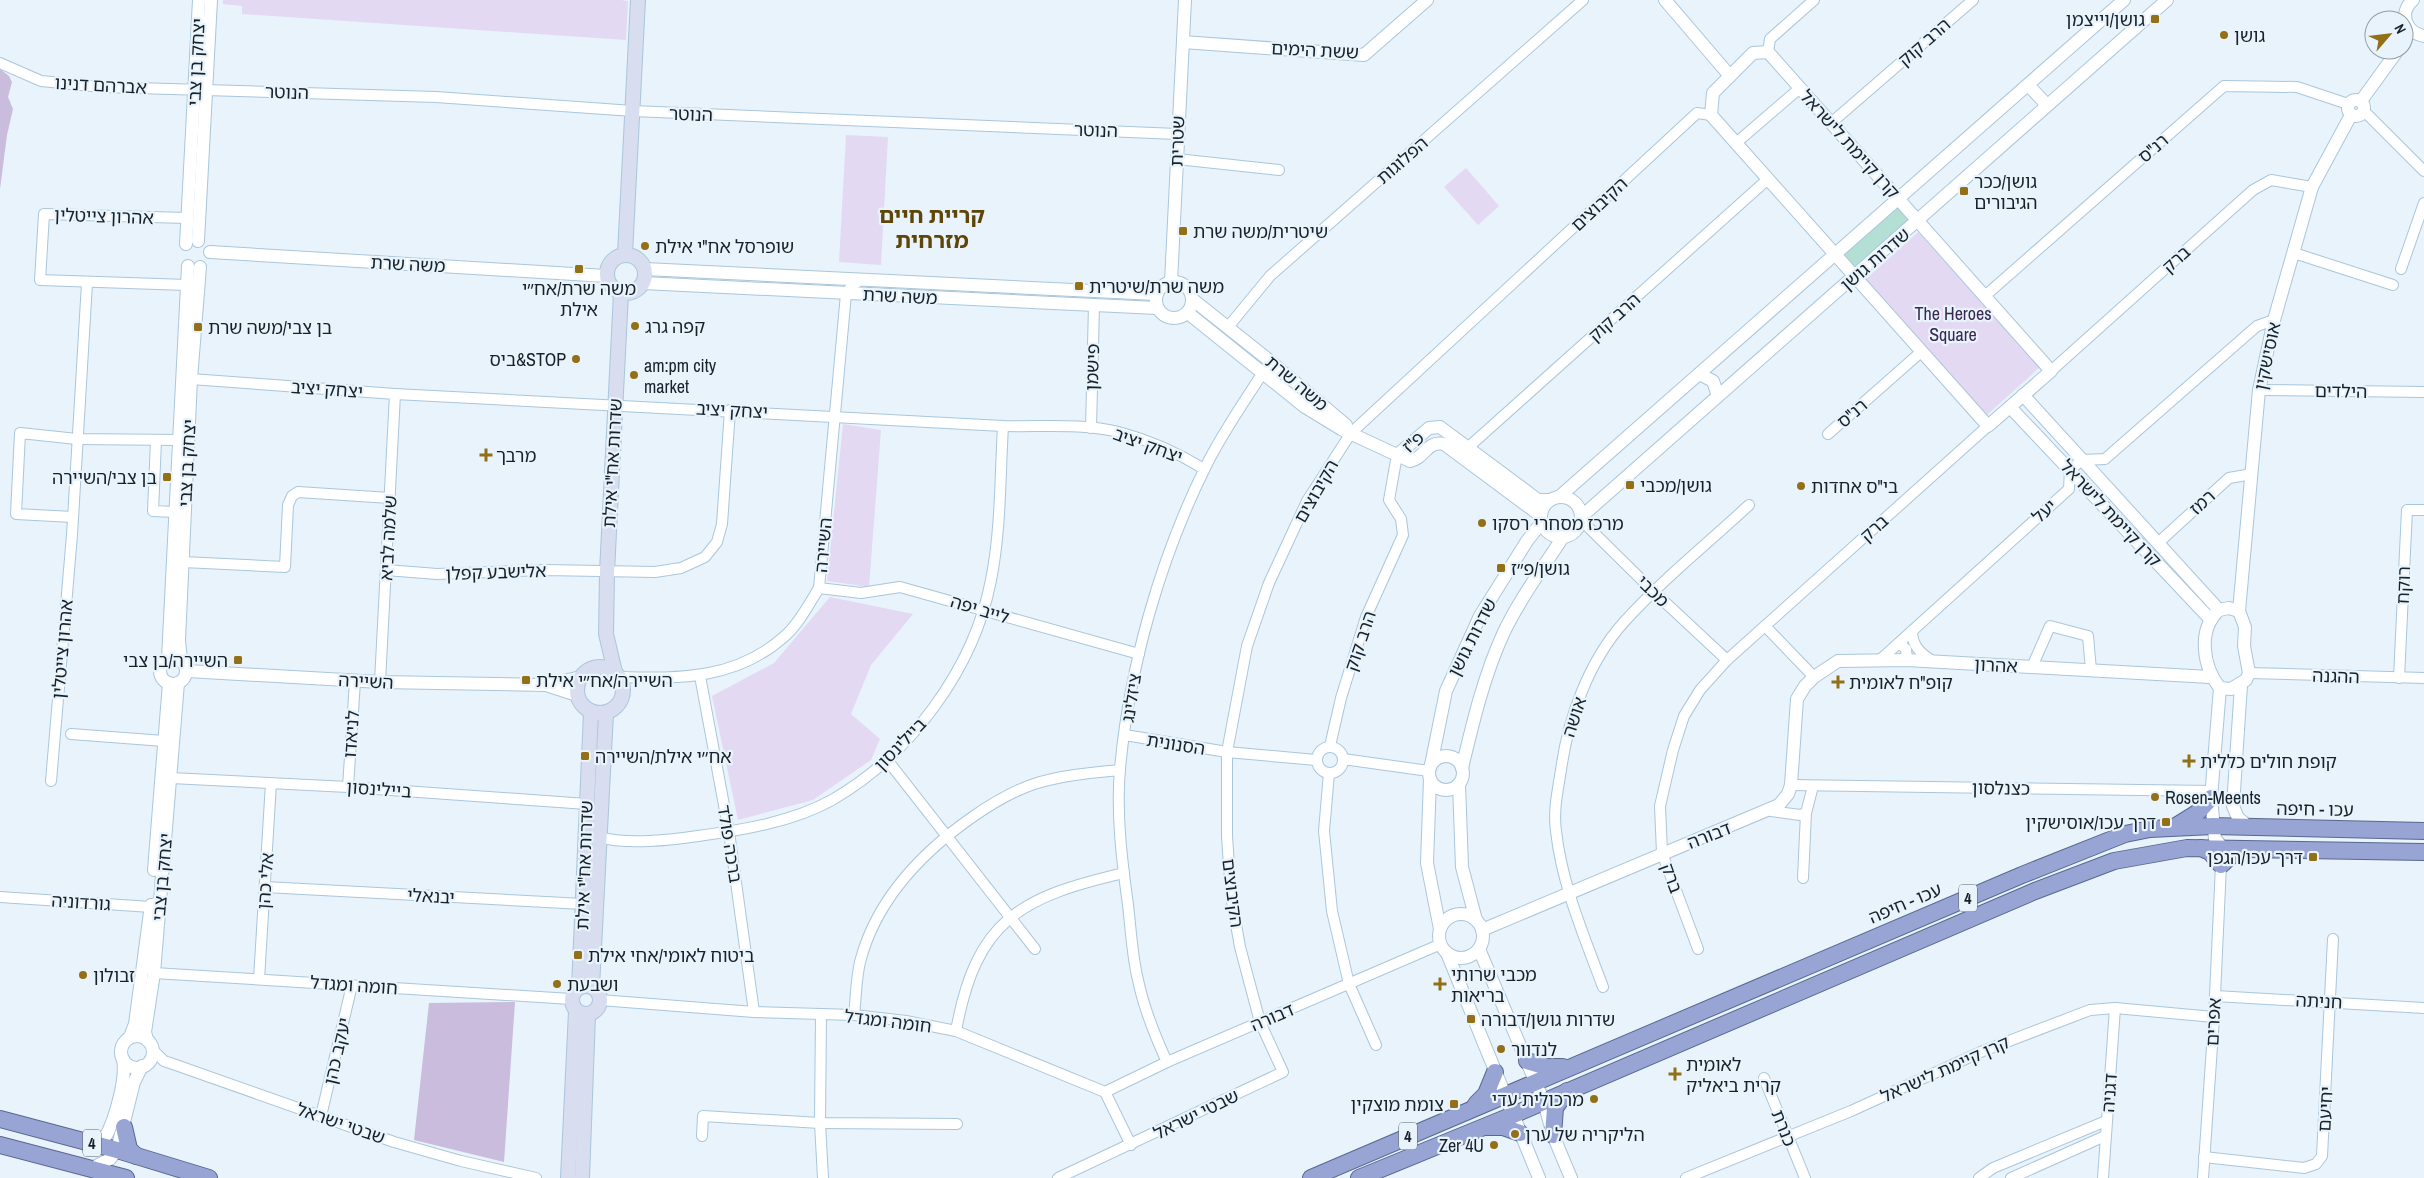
<svg xmlns="http://www.w3.org/2000/svg" width="2424" height="1178" font-family="'Archivo Narrow','Noto Sans Hebrew',sans-serif">
	<style>
		.green { fill: #e3d9f3 }
		.forest { fill: #c9bcdd }
		.water { fill: #b3dfd4; stroke: #84a6a1 }
		.lines { fill: none; stroke-linecap: round; stroke-linejoin: round }
		.minor-casing { stroke: #aac6db; stroke-width: 12 }
		.tertiary-casing { stroke: #aac6db; stroke-width: 14 }
		.secondary-casing { stroke: #aac6db; stroke-width: 16 }
		.trunk-casing { stroke: #596891; stroke-width: 18 }
		.minor { stroke: #fff; stroke-width: 10 }
		.tertiary { stroke: #fff; stroke-width: 12 }
		.secondary { stroke: #d8ddef; stroke-width: 14 }
		.trunk { stroke: #97a4d4; stroke-width: 16 }
		.poi-dot { fill: #936f17; stroke: #e8f3fc; stroke-width: 2 }
		.labels { text-anchor: middle; dominant-baseline: central; stroke-width: 4.5; stroke-linejoin: round; paint-order: stroke }
		.shield { fill: #e8f3fc; stroke: #556068; stroke-width: 1 }
		.shield-label { font-size: 16px; font-weight: bold; fill: #162129 }
		.poi-label { font-size: 18px; fill: #162129; stroke: #e8f3fc; text-anchor: start }
		.street-label { font-size: 18px; fill: #162129; stroke: #e8f3fc }
		.park-label { font-size: 18px; fill: #3a2652; stroke: #e8f3fc }
		.district-label { font-size: 22px; font-weight: bold; fill: #5e4608; stroke: #e8f3fc }
	</style>
	<rect width="100%" height="100%" fill="#e8f3fc"/>
	<!-- green -->
	<g class="green">
		<polygon points="223,0 621,0 628,1 626,40 242,14 242,6 223,4"/>
		<polygon points="846,135 888,137 881,265 839,262"/>
		<polygon points="1466,168 1499,206 1478,225 1444,187"/>
		<polygon points="1918,232 2040,367 1987,415 1865,280"/>
		<polygon points="843,424 881,430 869,587 827,581"/>
		<polygon points="830,597 913,614 871,665 851,714 880,739 871,760 813,800 738,820 712,696 774,663"/>
	</g>
	<!-- forest -->
	<g class="forest">
		<polygon points="0,69 9,76 12,82 8,97 13,109 7,135 0,189"/>
		<polygon points="515,1002 504,1162 414,1140 429,1003"/>
	</g>
	<!-- water -->
	<polygon class="water" points="1897,202 1914,221 1855,273 1837,254"/>
	<g class="lines">
		<!-- minor casing -->
		<g class="minor-casing">
			<g id="minor">
				<polyline points="1768,52 1770,39 1814,0"/>
				<polyline points="0,63 41,81 102,87 436,97 633,111 1177,134"/>
				<polyline points="2364,111 2424,171"/>
				<polyline points="1831,123 1973,0"/>
				<polyline points="1736,143 1800,88"/>
				<polyline points="1177,159 1279,170"/>
				<polyline points="2294,253 2393,285"/>
				<polyline points="2401,269 2424,203"/>
				<polyline points="187,285 40,280 44,214 187,218"/>
				<polyline points="1986,295 2224,86 2297,87 2348,104"/>
				<polyline points="1228,327 1270,276 1583,0"/>
				<polyline points="2051,371 2253,190 2271,180 2312,187"/>
				<path d="M191 379 395 394 1003 426C1041 427 1082 423 1119 432 1149 440 1178 453 1204 469"/>
				<polyline points="2259,390 2424,392"/>
				<polyline points="1091,428 1094,305"/>
				<polyline points="1828,434 1921,352"/>
				<polyline points="156,440 153,511 175,512"/>
				<polyline points="1463,452 1768,179"/>
				<polyline points="73,517 16,514 20,433 77,439 179,440"/>
				<polyline points="1581,520 1654,592 1727,660"/>
				<polyline points="2158,543 2229,478 2252,474"/>
				<polyline points="183,562 285,567 288,505 292,496 298,492 390,498"/>
				<polyline points="386,570 437,574 545,570 655,572 681,568 705,557 717,542 722,524 730,410"/>
				<polyline points="819,588 861,593 900,587 1139,654"/>
				<polyline points="1765,626 1814,677"/>
				<path d="M1912 631C1912 646 1921 654 1933 661"/>
				<polyline points="1899,643 1906,649 1907,660"/>
				<polyline points="1881,659 2069,489 2070,470 2082,460 2105,459 2257,326 2274,320"/>
				<polyline points="2032,667 2050,626 2088,636 2091,670"/>
				<polyline points="2249,673 2424,678"/>
				<polyline points="700,676 729,832 754,1012"/>
				<path d="M620 677C681 679 738 679 786 635 800 622 809 604 819 588L846 294 852 285 863 279"/>
				<polyline points="2399,678 2407,510 2424,510"/>
				<polyline points="380,682 395,394"/>
				<polyline points="71,734 164,741"/>
				<polyline points="1125,735 1227,752 1316,760"/>
				<polyline points="1330,746 1341,698 1366,617 1403,535 1401,519 1389,500 1397,455"/>
				<circle cx="1330" cy="760" r="13"/>
				<polyline points="1343,759 1429,771"/>
				<polyline points="888,761 1035,949"/>
				<polyline points="1329,773 1324,831 1332,911 1349,984 1376,1045"/>
				<polyline points="171,778 348,787 587,804"/>
				<polyline points="51,781 72,535 87,283"/>
				<polyline points="1791,785 2212,791"/>
				<polyline points="348,787 355,681"/>
				<polyline points="1771,811 1800,815 1806,813"/>
				<path d="M586 825C590 830 594 835 600 837 625 845 672 840 698 836 743 830 792 822 832 800 910 755 974 669 991 580 1001 530 1000 477 1003 426"/>
				<polyline points="1803,878 1806,813 1813,786"/>
				<polyline points="265,887 583,904 588,902"/>
				<polyline points="0,897 151,907 155,903"/>
				<polyline points="1698,949 1662,853 1660,806 1673,750 1684,716 1700,690 1727,660 1988,426"/>
				<polyline points="149,967 154,973 571,999"/>
				<polyline points="259,979 271,783"/>
				<path d="M1603 987C1584 936 1562 885 1556 831 1553 811 1558 789 1561 770 1568 718 1589 661 1624 622 1662 580 1708 543 1749 505"/>
				<polyline points="2215,996 2424,1008"/>
				<polyline points="600,1000 754,1012 854,1015 906,1021 956,1031 1105,1092 1131,1145"/>
				<polyline points="821,1015 820,1123 823,1178"/>
				<path d="M854 1015C856 998 856 979 860 962 876 900 920 854 971 818 991 804 1010 792 1034 784 1062 775 1091 773 1120 770"/>
				<path d="M956 1031C976 920 1020 897 1124 873"/>
				<polyline points="152,1049 164,1061 173,1064 394,1142 461,1161 536,1178"/>
				<path d="M1167 1062C1155 1036 1144 1009 1138 980 1132 956 1131 930 1128 905 1122 861 1116 814 1120 769 1129 668 1160 559 1205 468 1221 435 1242 405 1262 374L1268 372 1281 371"/>
				<polyline points="1764,1078 1805,1178"/>
				<polyline points="1105,1092 1167,1062 1441,944"/>
				<polyline points="321,1116 352,985"/>
				<polyline points="702,1136 703,1116 820,1123 957,1124"/>
				<polyline points="2204,1157 2304,1168 2316,1164 2322,1156 2333,939"/>
				<polyline points="1058,1178 1283,1072 1260,1022 1240,947 1231,896 1227,836 1227,752 1247,646 1269,583 1307,501 1351,433 1697,113 1711,115"/>
				<polyline points="1686,1178 1851,1111 1983,1051 2090,1010 2115,1008 2214,1017"/>
				<polyline points="1979,1178 1993,1168 2106,1121"/>
				<polyline points="2011,1178 2105,1136"/>
				<polyline points="2103,1178 2115,1008"/>
				<polyline points="2203,1178 2214,1017 2221,865"/>
			</g>
		</g>
		<!-- tertiary casing -->
		<g class="tertiary-casing">
			<g id="tertiary">
				<polyline points="1665,0 1730,76"/>
				<path d="M2413 0C2398 13 2406 33 2424 36"/>
				<polyline points="2404,41 2411,31"/>
				<polyline points="1183,42 1364,55 1427,0"/>
				<polygon points="1768,52 2051,371 1988,426 1711,115 1713,93 1753,53"/>
				<polyline points="2028,85 2047,105"/>
				<circle cx="2356" cy="108" r="8"/>
				<polyline points="2361,101 2398,50"/>
				<polyline points="198,241 211,0"/>
				<polyline points="186,244 199,0"/>
				<polyline points="210,252 606,276"/>
				<polyline points="645,269 1156,294"/>
				<circle cx="1174" cy="300" r="18"/>
				<polyline points="1171,282 1185,0"/>
				<polyline points="643,283 1157,308"/>
				<polyline points="1192,299 1265,357 1346,425"/>
				<path d="M1188 313 1305 407 1341 429 1410 461C1424 459 1427 440 1444 444L1541 516"/>
				<polyline points="1699,374 1713,381 1718,396"/>
				<polyline points="2023,395 2219,610"/>
				<polyline points="2010,407 2211,620"/>
				<polyline points="1397,455 1429,428 1440,427 1538,500 1550,500"/>
				<polyline points="1559,497 2124,0"/>
				<circle cx="1561" cy="517" r="20"/>
				<polyline points="1581,517 2167,0"/>
				<path d="M2229 608 2239 611 2245 627 2244 646 2249 673 2246 680 2231 689 2220 688C2203 667 2197 630 2219 610Z"/>
				<polyline points="2239,611 2259,390 2274,320 2312,187 2351,115"/>
				<circle cx="173" cy="671" r="13"/>
				<polyline points="168,658 188,266"/>
				<polyline points="181,660 179,640 191,379 200,267"/>
				<polyline points="187,671 380,682 546,685 581,677"/>
				<polyline points="546,685 577,695"/>
				<polyline points="2241,685 2233,806 2238,818 2249,827"/>
				<polyline points="2220,688 2211,798 2215,839 2223,848"/>
				<circle cx="1446" cy="773" r="17"/>
				<polyline points="1431,765 1446,691 1480,616 1527,541 1542,522"/>
				<path d="M1462 768C1473 722 1484 675 1504 632 1520 598 1543 568 1563 537"/>
				<polyline points="1430,779 1427,863 1440,929"/>
				<polyline points="1459,784 1462,867 1476,920"/>
				<polyline points="154,870 169,683"/>
				<circle cx="1461" cy="936" r="22"/>
				<polyline points="1482,930 1779,805 1788,794 1791,785 1797,699 1805,686 1814,677 1838,661 1907,660 2210,677"/>
				<polyline points="1479,949 1544,1102 1553,1135 1571,1178"/>
				<polyline points="1447,953 1539,1178"/>
				<circle cx="137" cy="1052" r="16"/>
				<polyline points="130,1037 135,1024 151,905"/>
				<polyline points="147,1040 145,1032 154,973 178,683"/>
				<path d="M99 1145C113 1132 127 1079 123 1059"/>
				<polyline points="92,1168 110,1159 117,1150 134,1082 142,1066"/>
			</g>
		</g>
		<!-- secondary casing -->
		<g class="secondary-casing">
			<g id="secondary">
				<polyline points="625,254 638,0"/>
				<circle cx="626" cy="274" r="19"/>
				<circle cx="600" cy="690" r="23"/>
				<polyline points="615,672 606,634 607,572 621,293"/>
				<circle cx="586" cy="1000" r="14"/>
				<polyline points="579,987 591,712"/>
				<polyline points="592,987 606,713"/>
				<polyline points="568,1178 576,1011"/>
				<polyline points="582,1178 588,1015"/>
			</g>
		</g>
		<!-- trunk casing -->
		<g class="trunk-casing">
			<g id="trunk">
				<polyline points="2176,826 2197,813 2211,798"/>
				<polyline points="2201,848 2210,852 2221,865 2232,855 2244,849"/>
				<polyline points="1527,1061 1547,1067 1563,1067"/>
				<polyline points="1476,1104 1486,1094 1495,1072"/>
				<polyline points="0,1119 117,1150 209,1178"/>
				<polyline points="124,1127 129,1149 136,1156"/>
				<polyline points="1487,1127 1503,1127 1520,1133"/>
				<polyline points="1553,1135 1555,1108 1567,1091"/>
				<polyline points="0,1145 126,1178"/>
				<polyline points="1311,1178 2022,875 2125,834 2150,829 2213,826 2424,831"/>
				<polyline points="1359,1178 1513,1115 2035,891 2114,861 2187,848 2424,852"/>
			</g>
		</g>
		<!-- minor -->
		<use href="#minor" class="minor"/>
		<!-- tertiary -->
		<use href="#tertiary" class="tertiary"/>
		<!-- secondary -->
		<use href="#secondary" class="secondary"/>
		<!-- trunk -->
		<use href="#trunk" class="trunk"/>
	</g>
	<!-- markers -->
	<g class="poi-dot">
		<rect x="2150" y="14" width="10" height="10" rx="2.5"/>
		<circle cx="2224" cy="35" r="5"/>
		<rect x="1959" y="186" width="10" height="10" rx="2.5"/>
		<rect x="1178" y="226" width="10" height="10" rx="2.5"/>
		<circle cx="645" cy="246" r="5"/>
		<rect x="574" y="264" width="10" height="10" rx="2.5"/>
		<rect x="1074" y="281" width="10" height="10" rx="2.5"/>
		<circle cx="635" cy="326" r="5"/>
		<rect x="193" y="322" width="10" height="10" rx="2.5"/>
		<circle cx="576" cy="359" r="5"/>
		<circle cx="634" cy="375" r="5"/>
		<path d="M483.5 447.5h5v5h5v5h-5v5h-5v-5h-5v-5h5z"/>
		<rect x="162" y="472" width="10" height="10" rx="2.5"/>
		<rect x="1625" y="480" width="10" height="10" rx="2.5"/>
		<circle cx="1801" cy="486" r="5"/>
		<circle cx="1482" cy="523" r="5"/>
		<rect x="1496" y="563" width="10" height="10" rx="2.5"/>
		<rect x="233" y="655" width="10" height="10" rx="2.5"/>
		<rect x="521" y="675" width="10" height="10" rx="2.5"/>
		<path d="M1835.5 674.5h5v5h5v5h-5v5h-5v-5h-5v-5h5z"/>
		<rect x="580" y="751" width="10" height="10" rx="2.5"/>
		<path d="M2186.5 753.5h5v5h5v5h-5v5h-5v-5h-5v-5h5z"/>
		<circle cx="2155" cy="797" r="5"/>
		<rect x="2161" y="817" width="10" height="10" rx="2.5"/>
		<rect x="2308" y="852" width="10" height="10" rx="2.5"/>
		<rect x="573" y="950" width="10" height="10" rx="2.5"/>
		<circle cx="83" cy="975" r="5"/>
		<circle cx="557" cy="984" r="5"/>
		<path d="M1437.5 976.5h5v5h5v5h-5v5h-5v-5h-5v-5h5z"/>
		<rect x="1466" y="1014" width="10" height="10" rx="2.5"/>
		<circle cx="1501" cy="1049" r="5"/>
		<path d="M1672.5 1066.5h5v5h5v5h-5v5h-5v-5h-5v-5h5z"/>
		<circle cx="1594" cy="1099" r="5"/>
		<rect x="1449" y="1099" width="10" height="10" rx="2.5"/>
		<circle cx="1515" cy="1134" r="5"/>
		<circle cx="1494" cy="1145" r="5"/>
	</g>
	<g class="labels">
		<!-- shield labels -->
		<g class="shield">
			<rect x="1959" y="884.5" width="18" height="27" rx="4"/>
			<rect x="1399" y="1122.5" width="18" height="27" rx="4"/>
			<rect x="83" y="1129.5" width="18" height="27" rx="4"/>
		</g>
		<g class="shield-label">
			<text x="1968" y="898">4</text>
			<text x="1408" y="1136">4</text>
			<text x="92" y="1143">4</text>
		</g>
		<!-- poi labels -->
		<g class="poi-label">
			<text x="2145" y="19" text-anchor="end">גושן/וייצמן</text>
			<text x="2234" y="35">גושן</text>
			<text x="1974" y="181">גושן/ככר<tspan x="1974" dy="21">הגיבורים</tspan></text>
			<text x="1193" y="231">שיטרית/משה שרת</text>
			<text x="655" y="246">שופרסל אח"י אילת</text>
			<text x="1089" y="286">משה שרת/שיטרית</text>
			<text x="579" y="288" text-anchor="middle">משה שרת/אח״י<tspan x="579" dy="21">אילת</tspan></text>
			<text x="645" y="326">קפה גרג</text>
			<text x="208" y="327">בן צבי/משה שרת</text>
			<text x="566" y="359" text-anchor="end">ביס&amp;STOP</text>
			<text x="644" y="365">am:pm city<tspan x="644" dy="21">market</tspan></text>
			<text x="496" y="455">מרבך</text>
			<text x="157" y="477" text-anchor="end">בן צבי/השיירה</text>
			<text x="1640" y="485">גושן/מכבי</text>
			<text x="1811" y="486">בי"ס אחדות</text>
			<text x="1492" y="523">מרכז מסחרי רסקו</text>
			<text x="1511" y="568">גושן/פ״ז</text>
			<text x="228" y="660" text-anchor="end">השיירה/בן צבי</text>
			<text x="536" y="680">השיירה/אח״י אילת</text>
			<text x="1849" y="682">קופ"ח לאומית</text>
			<text x="595" y="756">אח״י אילת/השיירה</text>
			<text x="2200" y="761">קופת חולים כללית</text>
			<text x="2165" y="797">Rosen-Meents</text>
			<text x="2156" y="822" text-anchor="end">דרך עכו/אוסישקין</text>
			<text x="2303" y="857" text-anchor="end">דרך עכו/הגפן</text>
			<text x="588" y="955">ביטוח לאומי/אחי אילת</text>
			<text x="1451" y="974">מכבי שרותי<tspan x="1451" dy="21">בריאות</tspan></text>
			<text x="93" y="975">זבולון</text>
			<text x="567" y="984">ושבעת</text>
			<text x="1481" y="1019">שדרות גושן/דבורה</text>
			<text x="1511" y="1049">לנדוור</text>
			<text x="1686" y="1064">לאומית<tspan x="1686" dy="21">קרית ביאליק</tspan></text>
			<text x="1584" y="1099" text-anchor="end">מרכולית עדי</text>
			<text x="1444" y="1104" text-anchor="end">צומת מוצקין</text>
			<text x="1525" y="1134">הליקריה של ערן</text>
			<text x="1484" y="1145" text-anchor="end">Zer 4U</text>
		</g>
		<!-- street labels -->
		<g class="street-label">
			<text transform="translate(1924 42) rotate(-41)">הרב קוק</text>
			<text transform="translate(1315 50) rotate(3)">ששת הימים</text>
			<text transform="translate(196 62) rotate(-87)">יצחק בן צבי</text>
			<text transform="translate(101 85) rotate(3)">אברהם דנינו</text>
			<text transform="translate(287 92) rotate(2)">הנוטר</text>
			<text transform="translate(691 114) rotate(2)">הנוטר</text>
			<text transform="translate(1096 130) rotate(2)">הנוטר</text>
			<text transform="translate(1177 141) rotate(-88)">שטרית</text>
			<text transform="translate(1850 144) rotate(48)">קרן קיימת לישראל</text>
			<text transform="translate(2153 148) rotate(-41)">רנ"ס</text>
			<text transform="translate(1402 160) rotate(-41)">הפלוגות</text>
			<text transform="translate(1599 204) rotate(-43)">הקיבוצים</text>
			<text transform="translate(104 216) rotate(2)">אהרון צייטלין</text>
			<text transform="translate(1875 259) rotate(-41)">שדרות גושן</text>
			<text transform="translate(2176 259) rotate(-42)">ברק</text>
			<text transform="translate(408 264) rotate(3)">משה שרת</text>
			<text transform="translate(900 296) rotate(3)">משה שרת</text>
			<text transform="translate(1614 317) rotate(-42)">הרב קוק</text>
			<text transform="translate(2267 356) rotate(-78)">אוסישקין</text>
			<text transform="translate(1092 367) rotate(-88)">פישמן</text>
			<text transform="translate(1297 383) rotate(40)">משה שרת</text>
			<text transform="translate(327 389) rotate(4)">יצחק יציב</text>
			<text transform="translate(2341 391) rotate(1)">הילדים</text>
			<text transform="translate(732 410) rotate(3)">יצחק יציב</text>
			<text transform="translate(1852 413) rotate(-41)">רנ"ס</text>
			<text transform="translate(1413 442) rotate(-41)">פ"ז</text>
			<text transform="translate(1148 445) rotate(20)">יצחק יציב</text>
			<text transform="translate(187 463) rotate(-87)">יצחק בן צבי</text>
			<text transform="translate(612 463) rotate(-87)">שדרות אח"י אילת</text>
			<text transform="translate(1316 491) rotate(-60)">הקיבוצים</text>
			<text transform="translate(2202 502) rotate(-43)">רמז</text>
			<text transform="translate(2044 511) rotate(-42)">יעל</text>
			<text transform="translate(2111 513) rotate(47)">קרן קיימת לישראל</text>
			<text transform="translate(1874 528) rotate(-42)">ברק</text>
			<text transform="translate(388 538) rotate(-87)">שלמה לביא</text>
			<text transform="translate(823 545) rotate(-85)">השיירה</text>
			<text transform="translate(496 572) rotate(-2)">אלישבע קפלן</text>
			<text transform="translate(2403 585) rotate(-88)">רוקח</text>
			<text transform="translate(1653 591) rotate(44)">מכבי</text>
			<text transform="translate(980 609) rotate(17)">לייב יפה</text>
			<text transform="translate(1472 637) rotate(-63)">שדרות גושן</text>
			<text transform="translate(1360 641) rotate(-71)">הרב קוק</text>
			<text transform="translate(62 649) rotate(-85)">אהרון צייטלין</text>
			<text transform="translate(1996 665) rotate(3)">אהרון</text>
			<text transform="translate(2336 676) rotate(2)">ההגנה</text>
			<text transform="translate(366 681) rotate(3)">השיירה</text>
			<text transform="translate(1131 698) rotate(-81)">ציזלינג</text>
			<text transform="translate(1574 717) rotate(-72)">אושה</text>
			<text transform="translate(351 734) rotate(-86)">לניאדו</text>
			<text transform="translate(900 744) rotate(-46)">ביילינסון</text>
			<text transform="translate(1176 744) rotate(9)">הסנונית</text>
			<text transform="translate(2001 788) rotate(1)">כצנלסון</text>
			<text transform="translate(379 789) rotate(4)">ביילינסון</text>
			<text transform="translate(2315 809) rotate(1)">עכו - חיפה</text>
			<text transform="translate(1709 835) rotate(-21)">דבורה</text>
			<text transform="translate(730 844) rotate(81)">ברכה פולד</text>
			<text transform="translate(584 865) rotate(-88)">שדרות אח"י אילת</text>
			<text transform="translate(162 877) rotate(-85)">יצחק בן צבי</text>
			<text transform="translate(1672 878) rotate(70)">ברק</text>
			<text transform="translate(265 881) rotate(-86)">אלי כהן</text>
			<text transform="translate(1233 893) rotate(83)">הקיבוצים</text>
			<text transform="translate(431 896) rotate(3)">יבנאלי</text>
			<text transform="translate(81 902) rotate(4)">גורדוניה</text>
			<text transform="translate(1905 903) rotate(-23)">עכו - חיפה</text>
			<text transform="translate(354 985) rotate(4)">חומה ומגדל</text>
			<text transform="translate(2319 1001) rotate(3)">חניתה</text>
			<text transform="translate(1272 1017) rotate(-23)">דבורה</text>
			<text transform="translate(888 1021) rotate(7)">חומה ומגדל</text>
			<text transform="translate(2213 1022) rotate(-87)">אפרים</text>
			<text transform="translate(337 1051) rotate(-77)">יעקב כהן</text>
			<text transform="translate(1945 1069) rotate(-24)">קרן קיימת לישראל</text>
			<text transform="translate(2109 1093) rotate(-86)">דגניה</text>
			<text transform="translate(2325 1109) rotate(-87)">יחיעם</text>
			<text transform="translate(1196 1114) rotate(-26)">שבטי ישראל</text>
			<text transform="translate(341 1123) rotate(19)">שבטי ישראל</text>
			<text transform="translate(1784 1128) rotate(68)">כנרת</text>
		</g>
		<!-- park labels -->
		<g class="park-label">
			<text x="1953" y="313">The Heroes<tspan x="1953" dy="21">Square</tspan></text>
		</g>
		<!-- district labels -->
		<g class="district-label">
			<text x="932" y="215">קריית חיים<tspan x="932" dy="25">מזרחית</tspan></text>
		</g>
	</g>
	<!-- north arrow -->
	<g transform="translate(2389 35) rotate(62)"><circle r="24" fill="#e8f3fc" stroke="#949fa8"/>
	<path d="M0-4L9 19L0 12L-9 19Z" fill="#936f17"/>
	<text y="-8" font-size="14" font-weight="bold" text-anchor="middle" fill="#162129">N</text>
	</g>
</svg>
